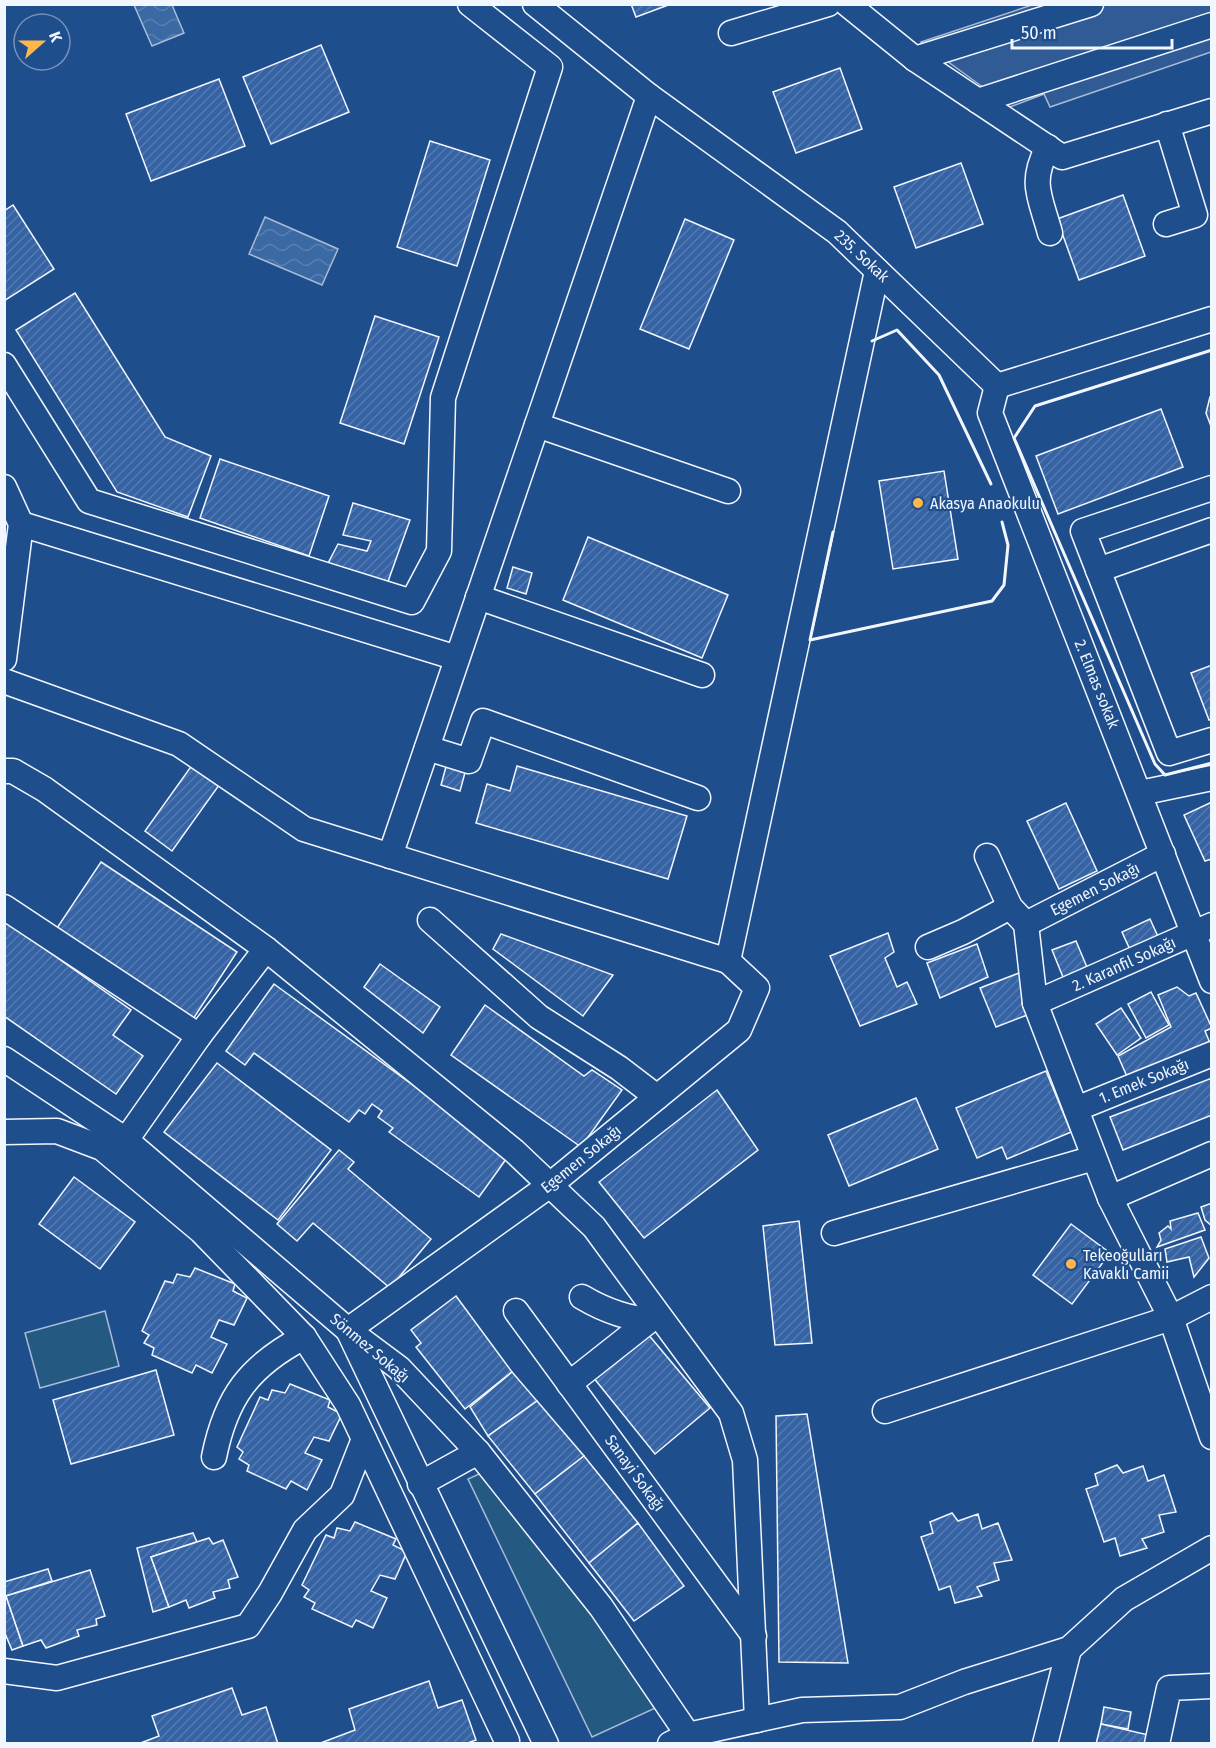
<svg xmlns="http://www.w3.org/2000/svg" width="1216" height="1748" font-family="'Fira Sans Condensed',sans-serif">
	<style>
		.green { fill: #245a82; stroke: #a8bbd7; stroke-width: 1.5 }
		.parking { fill: #305b95; stroke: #a8bbd7; stroke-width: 1.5 }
		.water { fill: url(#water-waves); stroke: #a8bbd7; stroke-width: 1.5 }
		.building { fill: url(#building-hatch); stroke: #f2f6ff; stroke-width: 1.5 }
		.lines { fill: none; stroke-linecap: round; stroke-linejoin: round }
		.minor-casing { stroke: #f2f6ff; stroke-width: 27 }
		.minor { stroke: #1f4e8c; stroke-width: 24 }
		.wall { stroke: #f2f6ff; stroke-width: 3 }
		.poi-dot { fill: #ffb74d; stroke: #1f4e8c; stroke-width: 2 }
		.labels { text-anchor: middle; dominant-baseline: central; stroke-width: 4.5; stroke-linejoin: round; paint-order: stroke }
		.street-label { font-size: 16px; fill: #f2f6ff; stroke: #1f4e8c }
		.poi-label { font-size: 16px; fill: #f2f6ff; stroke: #1f4e8c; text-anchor: start }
	</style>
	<defs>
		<pattern id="water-waves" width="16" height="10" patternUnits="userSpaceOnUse" patternTransform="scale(1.5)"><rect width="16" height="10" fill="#3b69a3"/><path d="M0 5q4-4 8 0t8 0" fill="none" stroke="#587fb1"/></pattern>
		<pattern id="building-hatch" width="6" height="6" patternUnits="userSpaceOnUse" patternTransform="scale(1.5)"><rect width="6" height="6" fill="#3563a3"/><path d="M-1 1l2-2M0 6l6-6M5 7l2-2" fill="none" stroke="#537ab1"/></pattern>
	</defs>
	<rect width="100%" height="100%" fill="#1f4e8c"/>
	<!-- green -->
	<g class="green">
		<polygon points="105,1311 119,1366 40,1388 25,1333"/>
		<polygon points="490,1469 662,1705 592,1737 468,1479"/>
	</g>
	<!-- parking -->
	<polygon class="parking" points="1032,5 1211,5 1211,52 1050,107 1044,94 1010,107 921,42"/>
	<!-- water -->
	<g class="water">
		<polygon points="134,5 172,5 184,33 152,46"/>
		<polygon points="265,217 338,249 322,285 249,254"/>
	</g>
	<!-- building -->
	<g class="building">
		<polygon points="631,4 671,4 636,17"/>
		<polygon points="321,45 349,112 271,144 243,77"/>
		<polygon points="840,68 862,129 796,153 773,92"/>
		<polygon points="219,79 245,146 151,181 126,114"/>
		<polygon points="430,141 490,160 457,266 397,247"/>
		<polygon points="961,163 983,224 916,248 894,187"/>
		<polygon points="1123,195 1145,256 1079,280 1057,219"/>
		<polygon points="13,205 54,269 4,301 4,211"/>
		<polygon points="685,219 734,240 689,349 640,329"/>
		<polygon points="75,293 165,437 211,456 188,517 117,492 16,330"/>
		<polygon points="375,316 439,337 404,444 340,423"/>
		<polygon points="1210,397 1212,397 1212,429 1206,413"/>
		<polygon points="1161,409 1183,467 1058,514 1036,456"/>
		<polygon points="220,459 329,496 309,556 200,518"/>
		<polygon points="944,471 958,559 893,569 879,481"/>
		<polygon points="353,503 410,520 386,587 326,567 338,544 367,551 371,541 343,535"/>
		<polygon points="588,537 728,595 702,658 563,600"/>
		<polygon points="513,567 532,573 526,594 507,588"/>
		<polygon points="1212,665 1212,719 1209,720 1191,673"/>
		<polygon points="195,761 222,781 172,851 145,831"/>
		<polygon points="447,763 466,769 460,791 441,785"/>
		<polygon points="517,766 687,816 668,879 476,823 487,784 510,791"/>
		<polygon points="1212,802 1212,859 1205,861 1184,815"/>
		<polygon points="1066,803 1097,871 1059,889 1027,821"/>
		<polygon points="101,862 237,952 191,1022 55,931"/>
		<polygon points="1150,919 1160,941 1132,954 1122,932"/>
		<polygon points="4,920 131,1010 113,1035 143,1056 116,1094 4,1016"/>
		<polygon points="888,933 894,952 885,958 897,987 907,982 917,1004 860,1026 830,956"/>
		<polygon points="501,934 613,975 583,1016 493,949"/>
		<polygon points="1076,941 1089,972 1065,982 1052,950"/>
		<polygon points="977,944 988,977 940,998 927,963"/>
		<polygon points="380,964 440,1007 423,1033 364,987"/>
		<polygon points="1019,973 1035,1012 996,1027 980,988"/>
		<polygon points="274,984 509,1155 479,1197 389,1132 393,1128 378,1117 382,1111 372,1104 365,1114 359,1110 349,1122 254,1053 245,1065 226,1051"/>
		<polygon points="1177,987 1189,996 1196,993 1212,1028 1205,1031 1212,1048 1129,1081 1118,1056 1171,1027 1158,995"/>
		<polygon points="1151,992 1169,1025 1146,1038 1128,1004"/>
		<polygon points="485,1005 584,1076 592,1070 622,1090 581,1147 451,1055"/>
		<polygon points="1121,1008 1141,1038 1117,1055 1096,1024"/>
		<polygon points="217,1063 331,1150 278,1220 164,1132"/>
		<polygon points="1046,1071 1071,1132 1007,1159 1002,1147 977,1158 956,1108"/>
		<polygon points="1212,1078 1212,1115 1123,1150 1110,1117"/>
		<polygon points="717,1090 758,1150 644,1238 599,1182"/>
		<polygon points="916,1098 938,1149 849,1186 828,1135"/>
		<polygon points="339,1150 354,1162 348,1169 431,1239 390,1288 313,1223 297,1241 277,1224"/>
		<polygon points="74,1177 135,1222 100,1269 39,1224"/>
		<polygon points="1212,1203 1212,1226 1205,1220 1201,1207"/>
		<polygon points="1198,1213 1205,1230 1157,1247 1161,1240 1159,1233 1168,1226 1171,1229 1170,1221"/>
		<polygon points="799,1221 812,1343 775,1345 763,1226"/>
		<polygon points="1071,1224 1110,1253 1072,1304 1033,1275"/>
		<polygon points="1201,1237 1209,1258 1194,1277 1189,1257 1167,1262 1165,1249"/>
		<polygon points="195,1268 235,1284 233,1291 247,1298 234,1325 219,1320 211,1337 227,1344 212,1373 196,1365 192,1373 152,1355 154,1348 144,1343 149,1335 142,1331 165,1281 173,1283 177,1274 190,1277"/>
		<polygon points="456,1296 512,1372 465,1409 416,1347 421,1343 411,1330"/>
		<polygon points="647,1333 710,1408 655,1454 593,1377"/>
		<polygon points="156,1370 174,1435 71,1464 53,1400"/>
		<polygon points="512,1372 537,1401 488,1436 470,1407"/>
		<polygon points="290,1384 330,1400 328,1407 342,1414 329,1441 314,1437 305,1453 322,1460 307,1490 291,1481 286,1489 247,1471 249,1465 239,1459 243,1452 237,1447 260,1397 268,1400 272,1390 285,1393"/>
		<polygon points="537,1401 584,1456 535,1494 488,1436"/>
		<polygon points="807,1414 848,1663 779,1662 776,1416"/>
		<polygon points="584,1456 638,1523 589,1563 535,1494"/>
		<polygon points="1117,1465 1123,1473 1143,1466 1148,1481 1164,1475 1176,1512 1159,1515 1164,1532 1142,1539 1147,1548 1120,1556 1115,1538 1104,1542 1086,1489 1098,1485 1095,1474"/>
		<polygon points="952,1513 958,1521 978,1514 982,1529 998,1523 1012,1560 994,1563 999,1580 977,1587 982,1596 955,1603 950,1586 939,1590 921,1537 933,1533 930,1522"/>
		<polygon points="355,1522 396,1539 393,1545 407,1552 395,1579 380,1575 371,1591 387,1598 373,1628 356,1620 352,1627 312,1609 315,1603 304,1597 309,1590 302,1585 326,1535 334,1538 337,1528 350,1531"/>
		<polygon points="638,1523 684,1586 634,1621 589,1563"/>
		<polygon points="193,1533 197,1542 151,1557 169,1607 153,1612 137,1548"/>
		<polygon points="209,1538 213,1544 223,1540 238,1577 228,1580 230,1588 213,1592 215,1598 189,1608 186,1600 169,1607 151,1557"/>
		<polygon points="48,1569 52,1581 6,1596 23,1646 12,1650 4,1631 4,1582"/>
		<polygon points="90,1570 105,1616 96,1619 97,1625 77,1630 79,1636 46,1648 41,1640 23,1646 6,1596"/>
		<polygon points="429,1681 438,1708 462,1700 476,1740 465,1744 318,1744 355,1730 349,1709"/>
		<polygon points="232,1688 242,1715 266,1707 278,1744 138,1744 159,1736 152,1716"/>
		<polygon points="1104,1707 1131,1712 1128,1729 1101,1724"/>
		<polygon points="1101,1724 1157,1737 1155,1744 1096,1744"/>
	</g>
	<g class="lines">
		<!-- minor casing -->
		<g class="minor-casing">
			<g id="minor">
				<polyline points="535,4 649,96 837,232 997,386 1212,319"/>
				<polyline points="847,4 915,59 1062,157 1212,111"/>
				<polyline points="731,33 828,4"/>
				<polyline points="915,59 1091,4"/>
				<polyline points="978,101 1212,25"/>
				<path d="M1048 147C1029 183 1040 196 1050 233"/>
				<polyline points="1166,224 1195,215 1167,124"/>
				<polyline points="4,365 89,501 412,602 439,551 443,398 550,67 470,4"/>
				<polyline points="997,386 990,413 1212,981"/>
				<polyline points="537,425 728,491"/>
				<polyline points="4,487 21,524 4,659"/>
				<polyline points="1212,488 1083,531 1169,753 1212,740"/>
				<polyline points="21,524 457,658"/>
				<polyline points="1098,570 1212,530"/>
				<polyline points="478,597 702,675"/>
				<polyline points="4,681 179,744 304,829 728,961 877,271"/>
				<polyline points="427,748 469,761 483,721 698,798"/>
				<polyline points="4,771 13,771 44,789 266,949 514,1151 594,1227 731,1413 745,1460 757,1720"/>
				<polyline points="1140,793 1212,778"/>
				<polyline points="390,856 649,96"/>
				<polyline points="987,856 1010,907 1026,924 1035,1003 1110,1198 1171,1318 1212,1437"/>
				<polyline points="4,907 199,1036"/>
				<polyline points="430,920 539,1017 619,1068 657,1097"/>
				<polyline points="1026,924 1163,854"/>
				<polyline points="928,947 963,932 1010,907"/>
				<polyline points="1035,1003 1212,925"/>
				<polyline points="4,1059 126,1140 348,1330 399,1368 478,1452 601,1607 688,1735"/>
				<polyline points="1076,1109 1212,1054"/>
				<polyline points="4,1132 57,1131 102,1148 201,1231 304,1337 348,1405 507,1741 506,1744"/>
				<polyline points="126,1140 199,1036 266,949"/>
				<polyline points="1110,1198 1212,1154"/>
				<polyline points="834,1233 1094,1158"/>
				<path d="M582 1297C602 1309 635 1323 659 1318"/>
				<polyline points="516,1311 754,1636"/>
				<polyline points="569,1384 650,1320"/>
				<polyline points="885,1411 1171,1318 1212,1297"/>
				<path d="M214 1457C226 1397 249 1366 304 1337"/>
				<polyline points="420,1484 478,1452"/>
				<polyline points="4,1671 57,1678 248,1626 270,1593 305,1530 342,1495 364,1439"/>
				<polyline points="546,1744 348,1330 550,1185 739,1030 757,988 728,961"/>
				<polyline points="670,1744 688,1735 802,1710 900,1707 964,1682 1069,1649 1124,1599 1212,1548"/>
				<polyline points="1045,1744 1069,1649"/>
				<polyline points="1157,1744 1169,1688 1212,1686"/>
			</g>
		</g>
		<!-- minor -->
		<use href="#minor" class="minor"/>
		<!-- wall -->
		<g class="wall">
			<polyline points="872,341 897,330 939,375 991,484"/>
			<polyline points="1212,350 1035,406 1014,438 1155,764 1165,775 1212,763"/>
			<polyline points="833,532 810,640 992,601 1004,585 1008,545 1002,522"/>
		</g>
	</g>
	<!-- markers -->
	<g class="poi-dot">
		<circle cx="918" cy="503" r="6"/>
		<circle cx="1071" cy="1264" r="6"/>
	</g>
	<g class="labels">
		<!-- street labels -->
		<g class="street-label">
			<text transform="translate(862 256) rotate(43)">235. Sokak</text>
			<text transform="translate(1097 684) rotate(68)">2. Elmas sokak</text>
			<text transform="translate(1095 889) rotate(-27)">Egemen Sokağı</text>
			<text transform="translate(1124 964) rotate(-24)">2. Karanfil Sokağı</text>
			<text transform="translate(1144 1081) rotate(-22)">1. Emek Sokağı</text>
			<text transform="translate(581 1159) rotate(-39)">Egemen Sokağı</text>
			<text transform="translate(370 1348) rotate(40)">Sönmez Sokağı</text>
			<text transform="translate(635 1473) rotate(54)">Sanayi Sokağı</text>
		</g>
		<!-- poi labels -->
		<g class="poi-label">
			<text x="930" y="503">Akasya Anaokulu</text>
			<text x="1083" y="1255">Tekeoğulları<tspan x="1083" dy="18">Kavaklı Camii</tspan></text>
		</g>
	</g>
	<!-- border -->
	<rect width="1216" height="1748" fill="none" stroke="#f2f6ff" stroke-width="12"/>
	<!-- north arrow -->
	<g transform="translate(42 42) rotate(69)"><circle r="28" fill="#1f4e8c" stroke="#7391ba" stroke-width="1.5"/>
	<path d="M0-4.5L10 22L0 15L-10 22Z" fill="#ffb74d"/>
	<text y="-9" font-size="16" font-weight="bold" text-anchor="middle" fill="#f2f6ff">K</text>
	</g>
	<!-- scale -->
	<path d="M1012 39v9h160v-9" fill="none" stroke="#f2f6ff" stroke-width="3"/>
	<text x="1021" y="39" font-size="18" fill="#f2f6ff" stroke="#1f4e8c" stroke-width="4.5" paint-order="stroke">50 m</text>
</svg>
